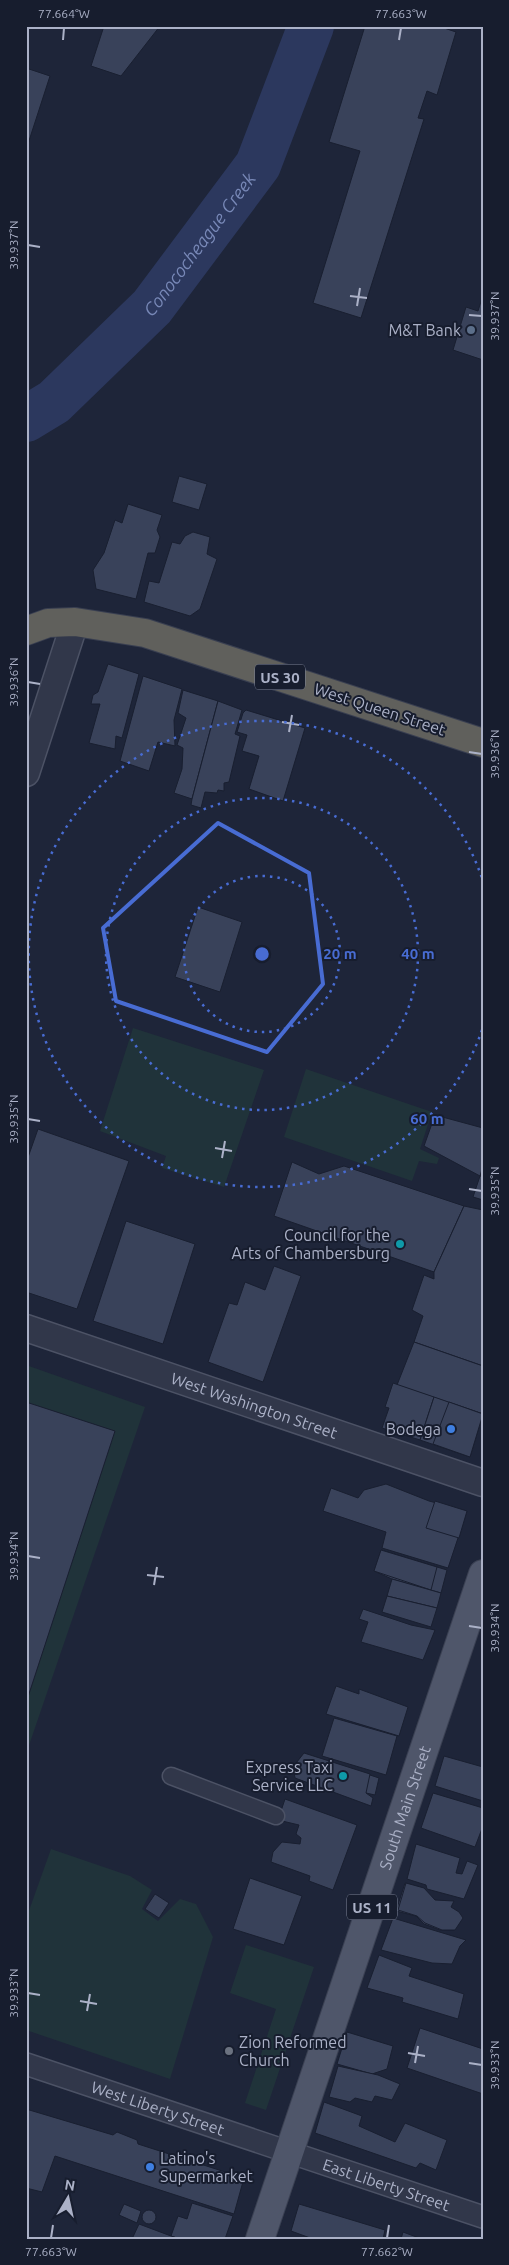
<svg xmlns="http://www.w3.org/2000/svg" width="509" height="2265" font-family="Ubuntu,sans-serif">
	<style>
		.green { fill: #20333a }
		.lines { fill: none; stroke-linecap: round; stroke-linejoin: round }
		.river { stroke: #2c385e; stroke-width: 46 }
		.building { fill: #39425a; stroke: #191f30 }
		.pedestrian-casing { stroke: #4c5265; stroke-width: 19 }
		.minor-casing { stroke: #4c5265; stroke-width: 24 }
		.tertiary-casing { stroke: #4c5265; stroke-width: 29 }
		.primary-casing { stroke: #3b4153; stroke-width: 30 }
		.trunk-casing { stroke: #393f51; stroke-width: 30 }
		.pedestrian { stroke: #31374a; stroke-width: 16 }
		.minor { stroke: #31374a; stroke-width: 21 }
		.tertiary { stroke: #31374a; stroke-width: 26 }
		.primary { stroke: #4f566a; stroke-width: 28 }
		.trunk { stroke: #60605c; stroke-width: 28 }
		.marked { fill: none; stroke: #486cd3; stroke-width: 4; stroke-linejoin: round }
		.ticks { fill: none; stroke: #abb1c7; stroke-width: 2 }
		.ring { fill: none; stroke: #486cd3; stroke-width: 2.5; stroke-dasharray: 2.5 5 }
		.service-dot { fill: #5c6f8a; stroke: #171d2e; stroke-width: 2 }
		.culture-dot { fill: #0f9aa8; stroke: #171d2e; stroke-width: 2 }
		.shop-dot { fill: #3f7fe0; stroke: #171d2e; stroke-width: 2 }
		.worship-dot { fill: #6b7280; stroke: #171d2e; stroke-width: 2 }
		.labels { text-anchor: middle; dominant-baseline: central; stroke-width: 4; stroke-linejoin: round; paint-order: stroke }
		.shield { fill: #171d2e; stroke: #7f8599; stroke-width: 1 }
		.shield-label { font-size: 15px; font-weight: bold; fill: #abb1c7 }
		.poi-label { font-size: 16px; fill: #abb1c7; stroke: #171d2e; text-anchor: end }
		.street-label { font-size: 16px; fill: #abb1c7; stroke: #171d2e }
		.water-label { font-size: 18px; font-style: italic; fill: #7888b7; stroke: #171d2e }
		.centre { fill: #486cd3; stroke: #171d2e; stroke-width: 2.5 }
		.ring-label { font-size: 15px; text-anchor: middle; font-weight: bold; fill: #486cd3; stroke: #171d2e; stroke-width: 4; stroke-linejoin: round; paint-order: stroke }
		.neatline { fill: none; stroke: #abb1c7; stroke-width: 2 }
		.ticks-label { font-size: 12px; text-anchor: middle; fill: #abb1c7 }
	</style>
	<rect width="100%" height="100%" fill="#1e2539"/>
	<!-- green -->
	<g class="green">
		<polygon points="133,1028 264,1070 224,1187 162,1168 166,1156 100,1131"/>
		<polygon points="306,1069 432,1112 420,1149 439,1158 437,1164 419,1161 412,1181 284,1137"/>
		<polygon points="26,1365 145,1407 26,1754 26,1703 115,1431 26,1402"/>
		<polygon points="51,1849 130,1876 152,1890 142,1909 158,1921 180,1899 196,1904 213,1937 170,2079 26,2030 26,1919"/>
		<polygon points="246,1945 314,1967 266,2110 245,2103 276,2009 230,1993"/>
	</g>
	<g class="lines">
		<!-- river -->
		<path class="river" id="s1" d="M26 419 54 402 152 307 258 165 311 26"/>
	</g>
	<!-- building -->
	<g class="building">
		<polygon points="104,26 160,26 121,76 91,66"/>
		<polygon points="365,26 438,26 456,32 437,95 427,91 418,118 424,119 361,318 313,303 360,151 329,142"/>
		<polygon points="26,68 50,76 26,150"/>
		<polygon points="483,295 483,360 453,350 466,307 478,311"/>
		<polygon points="179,476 207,484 199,510 172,502"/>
		<polygon points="128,504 162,515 157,530 160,537 155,553 148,553 136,599 96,589 93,570 104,553 115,520 122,523"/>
		<polygon points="193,532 210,537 207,554 217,559 200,609 190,616 144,602 149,581 159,583 172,542 180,544 185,536"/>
		<polygon points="108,664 139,674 122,738 116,736 115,749 89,743 100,704 91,704 93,695 98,692"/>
		<polygon points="143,676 182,689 174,720 175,746 158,742 149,771 120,761"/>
		<polygon points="183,690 218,701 192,799 174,793 182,769 183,748 177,745 186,718 178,713"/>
		<polygon points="218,701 242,710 235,734 240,736 229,782 224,783 224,791 218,790 217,793 205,792 201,808 191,805 192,799"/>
		<polygon points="246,710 305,728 283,801 249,789 259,756 242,751 247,735 237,732 243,713"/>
		<polygon points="198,907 242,922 220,992 175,977"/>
		<polygon points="435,1115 483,1128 483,1166 480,1176 424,1146"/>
		<polygon points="38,1129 129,1161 77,1309 26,1292 26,1163"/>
		<polygon points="292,1162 319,1174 344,1166 464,1206 434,1272 274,1216"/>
		<polygon points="480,1176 483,1176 483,1200 473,1197"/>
		<polygon points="464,1206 483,1210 483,1366 414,1342 423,1316 412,1310 424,1275 434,1279 434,1272"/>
		<polygon points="126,1221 195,1244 163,1344 93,1321"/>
		<polygon points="274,1266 301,1276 263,1382 208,1362 229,1303 237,1305 245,1282 265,1290"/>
		<polygon points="414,1342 483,1366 483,1414 397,1385"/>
		<polygon points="393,1383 434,1397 420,1440 382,1428 389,1408 385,1407"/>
		<polygon points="434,1397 483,1414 470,1457 420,1440"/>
		<polygon points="26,1402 115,1431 26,1703"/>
		<polygon points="449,1402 483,1414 470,1457 433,1444"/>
		<polygon points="386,1484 429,1501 467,1511 448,1568 382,1548 386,1532 323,1511 331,1488 358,1498 364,1490"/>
		<polygon points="435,1501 467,1511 459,1538 426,1528"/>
		<polygon points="381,1550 447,1570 441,1593 392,1579 374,1571"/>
		<polygon points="381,1550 437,1567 431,1590 374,1571"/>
		<polygon points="392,1579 441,1593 437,1608 387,1596"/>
		<polygon points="387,1596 437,1608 431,1627 382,1612"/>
		<polygon points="363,1609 411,1625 435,1630 423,1660 361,1642 368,1622 359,1619"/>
		<polygon points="336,1686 359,1694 359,1689 408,1707 399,1736 326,1714"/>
		<polygon points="334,1718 397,1736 386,1775 322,1756"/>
		<polygon points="304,1753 379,1778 375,1795 339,1787 293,1767"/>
		<polygon points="304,1753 370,1774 366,1793 373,1798 371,1806 295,1778 293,1767"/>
		<polygon points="444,1756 483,1767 483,1801 435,1786"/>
		<polygon points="433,1793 483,1808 483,1826 475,1847 421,1828"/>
		<polygon points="285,1799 357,1825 333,1890 309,1881 310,1876 271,1862 273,1852 282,1842 300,1844 301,1838 296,1834 299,1825 278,1820"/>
		<polygon points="416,1844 460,1858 456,1873 462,1874 467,1861 478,1865 464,1899 427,1889 426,1885 407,1879"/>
		<polygon points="250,1878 302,1896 284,1945 233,1929"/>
		<polygon points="405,1883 423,1888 433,1900 453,1902 449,1907 458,1912 461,1919 454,1930 440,1930 424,1924 416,1916 396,1911"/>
		<polygon points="406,1883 424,1888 435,1900 454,1901 451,1907 459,1912 463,1918 455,1930 442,1930 425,1923 417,1916 398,1910"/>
		<polygon points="155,1894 169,1903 159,1918 145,1909"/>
		<polygon points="393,1918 466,1940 460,1946 452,1964 432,1963 381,1950"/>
		<polygon points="379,1955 412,1968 409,1976 464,1994 458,2019 402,2002 403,1998 367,1988"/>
		<polygon points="420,2028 483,2049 483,2094 407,2068"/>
		<polygon points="347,2032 393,2046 387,2069 372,2074 337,2064"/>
		<polygon points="338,2066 378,2075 400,2084 392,2100 375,2096 372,2102 355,2098 350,2102 329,2097"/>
		<polygon points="324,2102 362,2116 359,2126 395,2142 405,2123 447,2140 436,2170 420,2163 416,2168 315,2133"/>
		<polygon points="26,2109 113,2135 117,2132 137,2140 138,2144 244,2178 234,2214 55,2156 42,2192 26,2188"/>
		<polygon points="192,2203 233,2216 225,2239 180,2239 171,2236 178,2216 187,2219"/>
		<polygon points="124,2204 141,2211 137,2223 119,2215"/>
		<polygon points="299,2204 385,2230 383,2239 313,2239 291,2231"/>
		<circle cx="149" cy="2217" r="7"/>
		<polygon points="139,2224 171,2236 180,2239 132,2239"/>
		<polygon points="403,2232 411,2235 422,2239 401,2239"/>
	</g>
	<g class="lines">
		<!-- pedestrian casing -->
		<g class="pedestrian-casing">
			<polyline id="pedestrian" points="171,1776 276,1816"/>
		</g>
		<!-- minor casing -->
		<g class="minor-casing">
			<g id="minor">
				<path id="s2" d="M26 2064 483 2217"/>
			</g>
		</g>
		<!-- tertiary casing -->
		<g class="tertiary-casing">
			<g id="tertiary">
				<polyline points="26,773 75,622"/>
				<path id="s3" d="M26 1328 483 1483"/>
			</g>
		</g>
		<!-- primary casing -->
		<g class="primary-casing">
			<g id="primary">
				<path id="s4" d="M260 2239 483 1574"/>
			</g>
		</g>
		<!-- trunk casing -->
		<g class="trunk-casing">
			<polyline id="trunk" points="26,631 48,623 75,622 145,633 483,743"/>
		</g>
		<!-- pedestrian -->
		<use href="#pedestrian" class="pedestrian"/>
		<!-- minor -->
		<use href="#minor" class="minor"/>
		<!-- tertiary -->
		<use href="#tertiary" class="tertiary"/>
		<!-- primary -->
		<use href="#primary" class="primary"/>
		<!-- trunk -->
		<use href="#trunk" class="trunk"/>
	</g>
	<!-- marked area -->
	<path class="marked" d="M218 823 309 873 323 984 267 1052 116 1001 103 928Z"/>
	<!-- ticks -->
	<path class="ticks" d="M63 40 64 28M399 40 401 28M28 245 40 247M350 296 367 298M357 306 360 288M469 315 482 316M28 682 40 684M282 722 299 725M289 732 292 715M469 752 482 754M28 1119 40 1121M215 1148 232 1151M222 1158 225 1141M469 1189 482 1191M28 1556 40 1558M147 1575 164 1577M154 1585 157 1567M469 1626 482 1628M28 1993 40 1995M80 2001 97 2004M87 2011 90 1994M408 2053 425 2056M415 2063 418 2046M469 2063 482 2065M51 2238 53 2225M387 2238 389 2225"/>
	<!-- distance rings -->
	<g class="ring">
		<circle cx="262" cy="954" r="78"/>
		<circle cx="262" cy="954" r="156"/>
		<path d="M482 1030A233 233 0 1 1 482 878"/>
	</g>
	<!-- markers -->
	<circle class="service-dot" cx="471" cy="330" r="5"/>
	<g class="culture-dot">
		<circle cx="400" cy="1244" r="5"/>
		<circle cx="343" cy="1776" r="5"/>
	</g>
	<g class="shop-dot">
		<circle cx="451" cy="1429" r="5"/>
		<circle cx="150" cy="2167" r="5"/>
	</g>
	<circle class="worship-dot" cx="229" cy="2051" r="5"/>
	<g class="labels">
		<!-- shield labels -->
		<g class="shield">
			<rect x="255" y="664.5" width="50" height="25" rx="4"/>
			<rect x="347" y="1894.5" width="50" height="25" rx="4"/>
		</g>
		<g class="shield-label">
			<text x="280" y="677">US 30</text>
			<text x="372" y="1907">US 11</text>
		</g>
		<!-- poi labels -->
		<g class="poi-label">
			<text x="461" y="330">M&amp;T Bank</text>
			<text x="390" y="1235">Council for the<tspan x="390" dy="18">Arts of Chambersburg</tspan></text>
			<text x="441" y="1429">Bodega</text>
			<text x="333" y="1767">Express Taxi<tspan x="333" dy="18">Service LLC</tspan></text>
			<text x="239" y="2042" text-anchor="start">Zion Reformed<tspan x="239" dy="18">Church</tspan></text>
			<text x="160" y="2158" text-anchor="start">Latino's<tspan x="160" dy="18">Supermarket</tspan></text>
		</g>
		<!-- street labels -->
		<g class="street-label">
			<text transform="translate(380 709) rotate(18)">West Queen Street</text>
			<text stroke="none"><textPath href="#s3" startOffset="241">West Washington Street</textPath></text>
			<text stroke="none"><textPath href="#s4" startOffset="455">South Main Street</textPath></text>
			<text stroke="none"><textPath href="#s2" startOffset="139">West Liberty Street</textPath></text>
			<text stroke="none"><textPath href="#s2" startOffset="380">East Liberty Street</textPath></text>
		</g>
		<!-- water labels -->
		<g class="water-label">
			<text stroke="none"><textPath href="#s1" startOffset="248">Conococheague Creek</textPath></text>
		</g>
	</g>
	<circle cx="262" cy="954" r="8" class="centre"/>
	<g class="ring-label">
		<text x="340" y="959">20 m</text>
		<text x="418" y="959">40 m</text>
		<text x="427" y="1124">60 m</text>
	</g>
	<!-- border -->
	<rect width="509" height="2265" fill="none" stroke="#171d2e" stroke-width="55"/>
	<!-- north arrow -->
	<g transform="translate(68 2198) rotate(9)" stroke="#171d2e" stroke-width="4" paint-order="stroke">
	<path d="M0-4L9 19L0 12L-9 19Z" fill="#abb1c7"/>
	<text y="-8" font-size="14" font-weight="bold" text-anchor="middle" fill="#abb1c7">N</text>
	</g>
	<rect x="28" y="28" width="454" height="2210" class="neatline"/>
	<g class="ticks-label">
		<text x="64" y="18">77.664°W</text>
		<text x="401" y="18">77.663°W</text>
		<text transform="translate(14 245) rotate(-90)" y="4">39.937°N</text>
		<text transform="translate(495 316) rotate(-90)" y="4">39.937°N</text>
		<text transform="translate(14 682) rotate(-90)" y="4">39.936°N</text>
		<text transform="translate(495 754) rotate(-90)" y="4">39.936°N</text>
		<text transform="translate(14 1119) rotate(-90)" y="4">39.935°N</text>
		<text transform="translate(495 1191) rotate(-90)" y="4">39.935°N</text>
		<text transform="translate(14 1556) rotate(-90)" y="4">39.934°N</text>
		<text transform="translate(495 1628) rotate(-90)" y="4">39.934°N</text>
		<text transform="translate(14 1993) rotate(-90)" y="4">39.933°N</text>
		<text transform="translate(495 2065) rotate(-90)" y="4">39.933°N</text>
		<text x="51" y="2256">77.663°W</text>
		<text x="387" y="2256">77.662°W</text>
	</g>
</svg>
